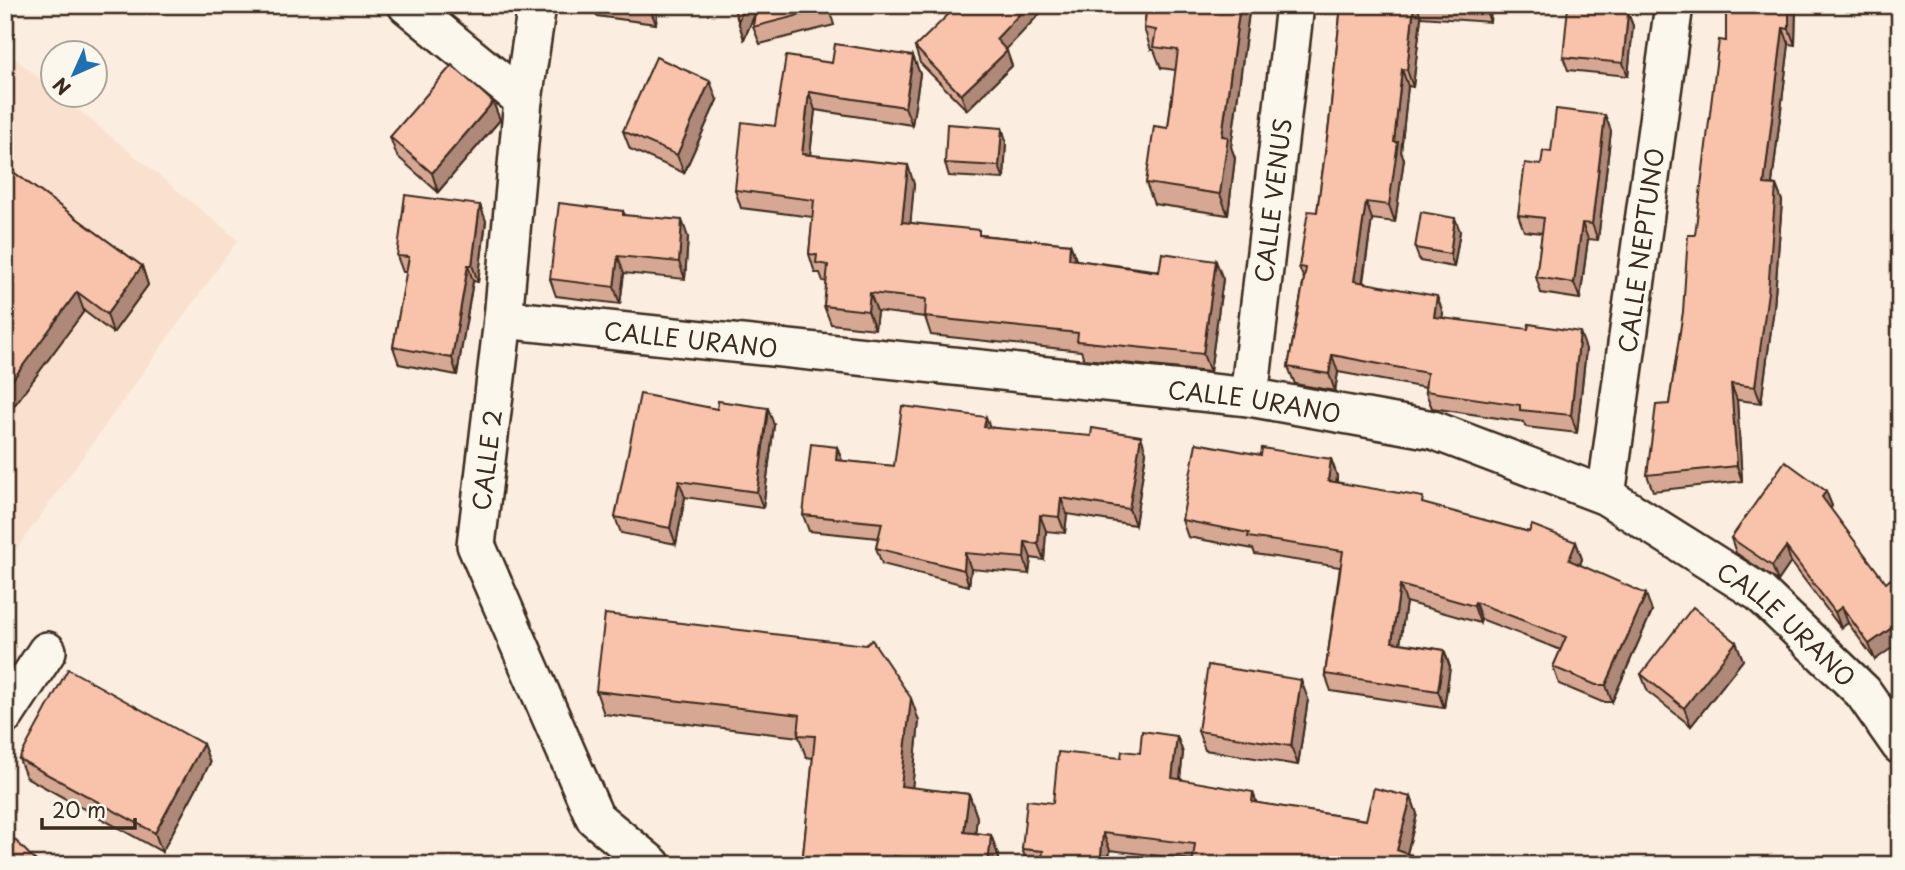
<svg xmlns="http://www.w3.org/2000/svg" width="1905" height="870" font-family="'Playpen Sans',sans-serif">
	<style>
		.built { fill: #fae0cf }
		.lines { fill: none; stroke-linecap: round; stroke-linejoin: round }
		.minor-casing { stroke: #3b2a1e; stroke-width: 42 }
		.minor { stroke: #fbf7ec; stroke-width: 37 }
		.wall { fill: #d6a893; stroke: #3b2a1e; stroke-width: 2 }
		.shaded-wall { fill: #ae8878; stroke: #3b2a1e; stroke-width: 2 }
		.building { fill: #f9c3ab; stroke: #3b2a1e; stroke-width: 2 }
		.labels { text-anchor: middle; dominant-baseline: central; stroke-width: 5; stroke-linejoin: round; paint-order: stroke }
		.street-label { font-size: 24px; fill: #3b2a1e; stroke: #fbf7ec }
	</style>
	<rect width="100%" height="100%" fill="#fbeddf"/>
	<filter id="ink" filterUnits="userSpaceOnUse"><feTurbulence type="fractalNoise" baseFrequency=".0143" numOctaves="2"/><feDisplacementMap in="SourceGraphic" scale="14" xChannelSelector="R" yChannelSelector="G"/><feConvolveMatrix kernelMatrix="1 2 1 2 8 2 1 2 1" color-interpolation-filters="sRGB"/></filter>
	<g filter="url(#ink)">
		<!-- built -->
		<polygon class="built" points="5,50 52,89 52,94 60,95 238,240 5,565"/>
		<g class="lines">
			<!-- minor casing -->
			<g class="minor-casing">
				<g id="minor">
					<polyline points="407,5 523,100"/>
					<polyline points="537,5 523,100 503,319 476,545 595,818 652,865"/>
					<path id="s1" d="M503 319 1249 397 1433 430 1606 496 1760 593 1863 692 1900 745"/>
					<path id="s2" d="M1249 397 1295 5"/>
					<path id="s3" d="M1606 496 1674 5"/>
					<polyline points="5,715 47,651"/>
				</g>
			</g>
			<!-- minor -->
			<use href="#minor" class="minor"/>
		</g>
		<!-- wall -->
		<g class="wall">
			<polygon points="593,5 658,5 656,24 597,16"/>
			<polygon points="733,5 828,5 834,25 760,44 753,27 755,14 744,39"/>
			<polygon points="1140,5 1250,5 1231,147 1235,158 1228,215 1154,204 1146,183 1168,128 1176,70 1161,68 1154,50 1151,50 1144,28 1147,6"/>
			<polygon points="1341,5 1491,5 1490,22 1421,17 1413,87 1408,86 1401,152 1404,159 1395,222 1372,219 1363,282 1443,313 1442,318 1586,349 1577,433 1526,427 1524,422 1432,408 1425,391 1426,388 1338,372 1335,391 1295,384 1288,367 1304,279 1299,267 1317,212 1329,124"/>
			<polygon points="1726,5 1796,5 1795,45 1789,44 1772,184 1776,185 1782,201 1774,308 1761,403 1737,400 1742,481 1653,491 1647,475 1669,404 1726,41"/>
			<polygon points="1628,13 1633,26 1628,76 1568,70 1563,57"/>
			<polygon points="915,47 1006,50 1012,66 967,110 920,63"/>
			<polygon points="913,56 920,74 912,125 815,110 810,155 914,184 910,223 981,235 1070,244 1076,260 1223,279 1210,372 1084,359 1081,351 931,335 925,317 877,311 875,329 831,324 824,306 827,282 823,281 820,273 815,273 809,254 813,217 741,208 735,190 775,126 832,63"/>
			<polygon points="717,100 684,173 630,149 623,131"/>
			<polygon points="493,102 500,120 438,192 397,156 390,137"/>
			<polygon points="1605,115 1611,131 1598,240 1588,239 1580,299 1541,293 1536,277 1542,233 1524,231 1518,215 1541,165 1551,152"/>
			<polygon points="1002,128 1006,141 1004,179 949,176 945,163"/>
			<polygon points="5,166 142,266 148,285 113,333 84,311 5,418"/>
			<polygon points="480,205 486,221 478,282 473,281 457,375 399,364 393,347 407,272 403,272 397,256"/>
			<polygon points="623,211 625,215 688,237 685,279 624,273 620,304 556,296 550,279"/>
			<polygon points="1460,231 1454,267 1420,261 1415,248"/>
			<polygon points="986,417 989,427 1146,452 1135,525 1067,514 1065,533 1046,531 1044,560 1031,558 1029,574 971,569 969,586 882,564 876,548 878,538 809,531 803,515 837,447 842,461 894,466"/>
			<polygon points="774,425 763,508 685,497 676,544 621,533 615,517"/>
			<polygon points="1261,455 1331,459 1337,476 1337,482 1529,532 1576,542 1582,559 1580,565 1652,611 1612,702 1602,702 1559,684 1553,667 1561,650 1481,619 1480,623 1406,602 1400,643 1444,650 1450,667 1444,708 1331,691 1325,674 1340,567 1255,554 1253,549 1188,537 1182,520"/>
			<polygon points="1826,491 1832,506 1830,509 1875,660 1848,623 1841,628 1791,562 1778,581 1736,553 1731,538"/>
			<polygon points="1736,642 1743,660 1691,726 1648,692 1641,674"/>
			<polygon points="596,691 919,721 912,788 969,794 977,817 975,833 991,835 999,858 999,865 802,865 813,758 806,757 799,737 604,714"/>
			<polygon points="1308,699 1298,765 1205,750 1198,731"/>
			<polygon points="1177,736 1183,753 1180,779 1257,803 1366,820 1411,797 1417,814 1407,854 1411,855 1414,865 1192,865 1192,860 1110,850 1108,865 1028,865 1022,849 1053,803 1121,758 1140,753"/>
			<polygon points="203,744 210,763 162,852 26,777 19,759"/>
		</g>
		<!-- shaded-wall -->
		<g class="shaded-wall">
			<polygon points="658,5 656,24 649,6"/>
			<polygon points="745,5 759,5 744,39 738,21"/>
			<polygon points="1028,5 1048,5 1001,55 996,39"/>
			<polygon points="1240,5 1250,5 1231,147 1235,158 1228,215 1220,194 1222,136"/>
			<polygon points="1414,5 1417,5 1421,17 1413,87 1407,70"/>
			<polygon points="1484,5 1491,5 1490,22"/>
			<polygon points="1789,5 1796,5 1795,45 1789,29"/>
			<polygon points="1628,13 1633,26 1628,76 1623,63"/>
			<polygon points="1783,28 1789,44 1770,199 1764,184"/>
			<polygon points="1007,51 1012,66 967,110 961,95"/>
			<polygon points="913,56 920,74 912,125 905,107"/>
			<polygon points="1402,69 1408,86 1401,152 1404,159 1395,222 1389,205 1394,142"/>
			<polygon points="710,81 717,100 684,173 677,155"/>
			<polygon points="809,92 815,110 808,172 802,154"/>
			<polygon points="493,102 500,120 438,192 432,173"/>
			<polygon points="1605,115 1611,131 1598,240 1592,224"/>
			<polygon points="1002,128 1006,141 1004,179 999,166"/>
			<polygon points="908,165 914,184 909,240 902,222"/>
			<polygon points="1776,185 1782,201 1774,308 1761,403 1755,387"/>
			<polygon points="1366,202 1372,219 1360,298 1354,281"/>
			<polygon points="480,205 486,221 478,282 472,265"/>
			<polygon points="1455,218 1460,231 1454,267 1450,254"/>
			<polygon points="682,220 688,237 685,279 679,262"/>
			<polygon points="1582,223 1588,239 1580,299 1574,283"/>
			<polygon points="1070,244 1077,262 1069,259"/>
			<polygon points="618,256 624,273 620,304 614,287"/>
			<polygon points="1216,261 1223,279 1210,372 1203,354"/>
			<polygon points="468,265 473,281 457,375 452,358"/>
			<polygon points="142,266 148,285 113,333 107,314"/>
			<polygon points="77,292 84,311 5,418 5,390"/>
			<polygon points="870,293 877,311 875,329 868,311"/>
			<polygon points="1437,296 1443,313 1440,334 1434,317"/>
			<polygon points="1580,332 1586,349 1577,433 1571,415"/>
			<polygon points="1332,355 1338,372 1335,391 1329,374"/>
			<polygon points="1731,384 1737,400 1742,481 1737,466"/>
			<polygon points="768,408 774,425 763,508 757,492"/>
			<polygon points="986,417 992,433 984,427"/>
			<polygon points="1141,436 1146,452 1135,525 1129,509"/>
			<polygon points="837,447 843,463 836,460"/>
			<polygon points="1331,459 1337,476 1334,498 1328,481"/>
			<polygon points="679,481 685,497 676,544 670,528"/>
			<polygon points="1826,491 1832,506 1827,513 1822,497"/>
			<polygon points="1061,498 1067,514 1065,533 1059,517"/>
			<polygon points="1040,515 1046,531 1044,560 1038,544"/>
			<polygon points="1025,542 1031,558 1029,574 1024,558"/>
			<polygon points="1576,542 1582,559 1575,577 1569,560"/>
			<polygon points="1786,547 1791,562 1778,581 1772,566"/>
			<polygon points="965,553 971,569 969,586 964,570"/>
			<polygon points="1400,585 1406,602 1398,659 1392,642"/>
			<polygon points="1646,594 1652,611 1612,702 1606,685"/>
			<polygon points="1475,602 1481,619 1480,623 1474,606"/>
			<polygon points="1842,607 1848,623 1841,628 1835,612"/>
			<polygon points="1900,622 1900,642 1875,660 1869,644"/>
			<polygon points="1736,642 1743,660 1691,726 1684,708"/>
			<polygon points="1444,650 1450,667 1444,708 1438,691"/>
			<polygon points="1301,680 1308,699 1298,765 1291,746"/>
			<polygon points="911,698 919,721 910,809 901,786"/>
			<polygon points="1177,736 1183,753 1178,795 1172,778"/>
			<polygon points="203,744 210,763 162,852 155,833"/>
			<polygon points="1253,792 1259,809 1252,802"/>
			<polygon points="969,794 977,817 973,855 964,832"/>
			<polygon points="1411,797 1417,814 1404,865 1397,850"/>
			<polygon points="1103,833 1110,850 1108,865 1100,865"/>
			<polygon points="991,835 999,858 999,865 988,865"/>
			<polygon points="1411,855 1414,865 1407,865"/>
		</g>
		<!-- building -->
		<g class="building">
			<polygon points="733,5 745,5 738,21"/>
			<polygon points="756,5 827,5 827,8 753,27"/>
			<polygon points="958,5 1028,5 996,39 1007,51 961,95 915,47"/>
			<polygon points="1147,5 1240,5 1222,136 1228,137 1220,194 1146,183 1154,126 1168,128 1178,50 1153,47 1156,30 1144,28"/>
			<polygon points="1341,5 1414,5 1407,70 1402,69 1394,142 1398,142 1389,205 1366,202 1354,281 1437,296 1434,317 1528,329 1529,324 1580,332 1571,415 1520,410 1520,405 1425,391 1427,373 1332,355 1329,374 1288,367 1306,268 1299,267 1308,211 1317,212 1329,124"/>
			<polygon points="1726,5 1789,5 1789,29 1783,28 1764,184 1776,185 1768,292 1755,387 1731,384 1737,466 1647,475 1656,405 1669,404 1683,312 1688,235 1695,235 1719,40 1726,41"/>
			<polygon points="1568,7 1628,13 1623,63 1563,57"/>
			<polygon points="835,44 913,56 905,107 809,92 802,154 908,165 902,222 979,230 979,235 1070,244 1069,259 1159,272 1162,253 1216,261 1203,354 1077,341 1078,333 925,317 926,299 870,293 868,311 824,306 828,265 816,263 817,255 809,254 814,200 735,190 742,122 775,126 786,56 832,63"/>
			<polygon points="656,57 710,81 677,155 623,131"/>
			<polygon points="452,65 493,102 432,173 390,137"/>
			<polygon points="1556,109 1605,115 1592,224 1582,223 1574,283 1536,277 1544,218 1518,215 1525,163 1541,165 1543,151 1551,152"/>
			<polygon points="947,124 1002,128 999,166 945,163"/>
			<polygon points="5,166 142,266 107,314 77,292 5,390"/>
			<polygon points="405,195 480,205 472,265 468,265 452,358 393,347 409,257 397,256"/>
			<polygon points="559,203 623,211 623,215 682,220 679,262 618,256 614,287 550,279"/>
			<polygon points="1421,212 1455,218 1450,254 1415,248"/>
			<polygon points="640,394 717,409 718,401 768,408 757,492 679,481 670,528 615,517"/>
			<polygon points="902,406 986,417 984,427 1091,436 1092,428 1141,436 1129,509 1061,498 1059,517 1040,515 1038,544 1025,542 1024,558 965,553 964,570 876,548 882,523 803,515 811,444 837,447 836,460 894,466"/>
			<polygon points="1196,443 1261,455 1262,448 1331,459 1328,481 1423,497 1422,503 1529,532 1532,525 1576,542 1569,560 1646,594 1606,685 1596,685 1553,667 1566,637 1475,602 1474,606 1400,585 1392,642 1444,650 1438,691 1325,674 1343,551 1248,537 1249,533 1182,520"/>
			<polygon points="1785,461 1826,491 1822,497 1886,583 1892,578 1900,588 1900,622 1869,644 1842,607 1835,612 1786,547 1772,566 1731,538"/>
			<polygon points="1693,607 1736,642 1684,708 1641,674"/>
			<polygon points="605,614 866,645 872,640 911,698 901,786 969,794 964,832 991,835 988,865 966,865 894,856 893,865 802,865 815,736 798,735 800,715 596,691"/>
			<polygon points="1208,665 1301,680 1291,746 1198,731"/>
			<polygon points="68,669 203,744 155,833 19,759"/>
			<polygon points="1142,731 1177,736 1172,778 1253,792 1252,802 1366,820 1374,788 1411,797 1397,850 1411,855 1407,865 1192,865 1195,844 1103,833 1100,865 1041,865 1043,851 1022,849 1027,800 1053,803 1058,752 1121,758 1122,751 1140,753"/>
			<polygon points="5,830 40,865 5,865"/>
		</g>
	</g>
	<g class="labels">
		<!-- street labels -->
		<g class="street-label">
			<text stroke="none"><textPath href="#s2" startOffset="198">CALLE VENUS</textPath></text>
			<text stroke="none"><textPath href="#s3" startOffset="248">CALLE NEPTUNO</textPath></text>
			<text stroke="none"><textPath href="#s1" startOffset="189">CALLE URANO</textPath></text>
			<text stroke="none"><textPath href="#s1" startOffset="756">CALLE URANO</textPath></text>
			<text transform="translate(486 460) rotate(-83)">CALLE 2</text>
			<text stroke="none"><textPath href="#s1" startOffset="1344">CALLE URANO</textPath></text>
		</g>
	</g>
	<!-- margin -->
	<rect width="1905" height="870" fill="none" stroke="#fbf7ec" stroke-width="28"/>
	<rect x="14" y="14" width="1877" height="842" fill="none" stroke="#3b2a1e" stroke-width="2.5" filter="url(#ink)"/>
	<!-- north arrow -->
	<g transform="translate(74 74) rotate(225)"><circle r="33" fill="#fbf7ec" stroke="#aea59a" stroke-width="2"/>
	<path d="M0-5L12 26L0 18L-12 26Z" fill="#1f6fb2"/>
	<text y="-10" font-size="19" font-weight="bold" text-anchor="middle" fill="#3b2a1e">N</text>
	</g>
	<!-- scale -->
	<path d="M42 818v10h93v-10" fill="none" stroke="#3b2a1e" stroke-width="3.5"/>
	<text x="52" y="818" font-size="21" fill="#3b2a1e" stroke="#fbf7ec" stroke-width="5" paint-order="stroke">20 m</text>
</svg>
